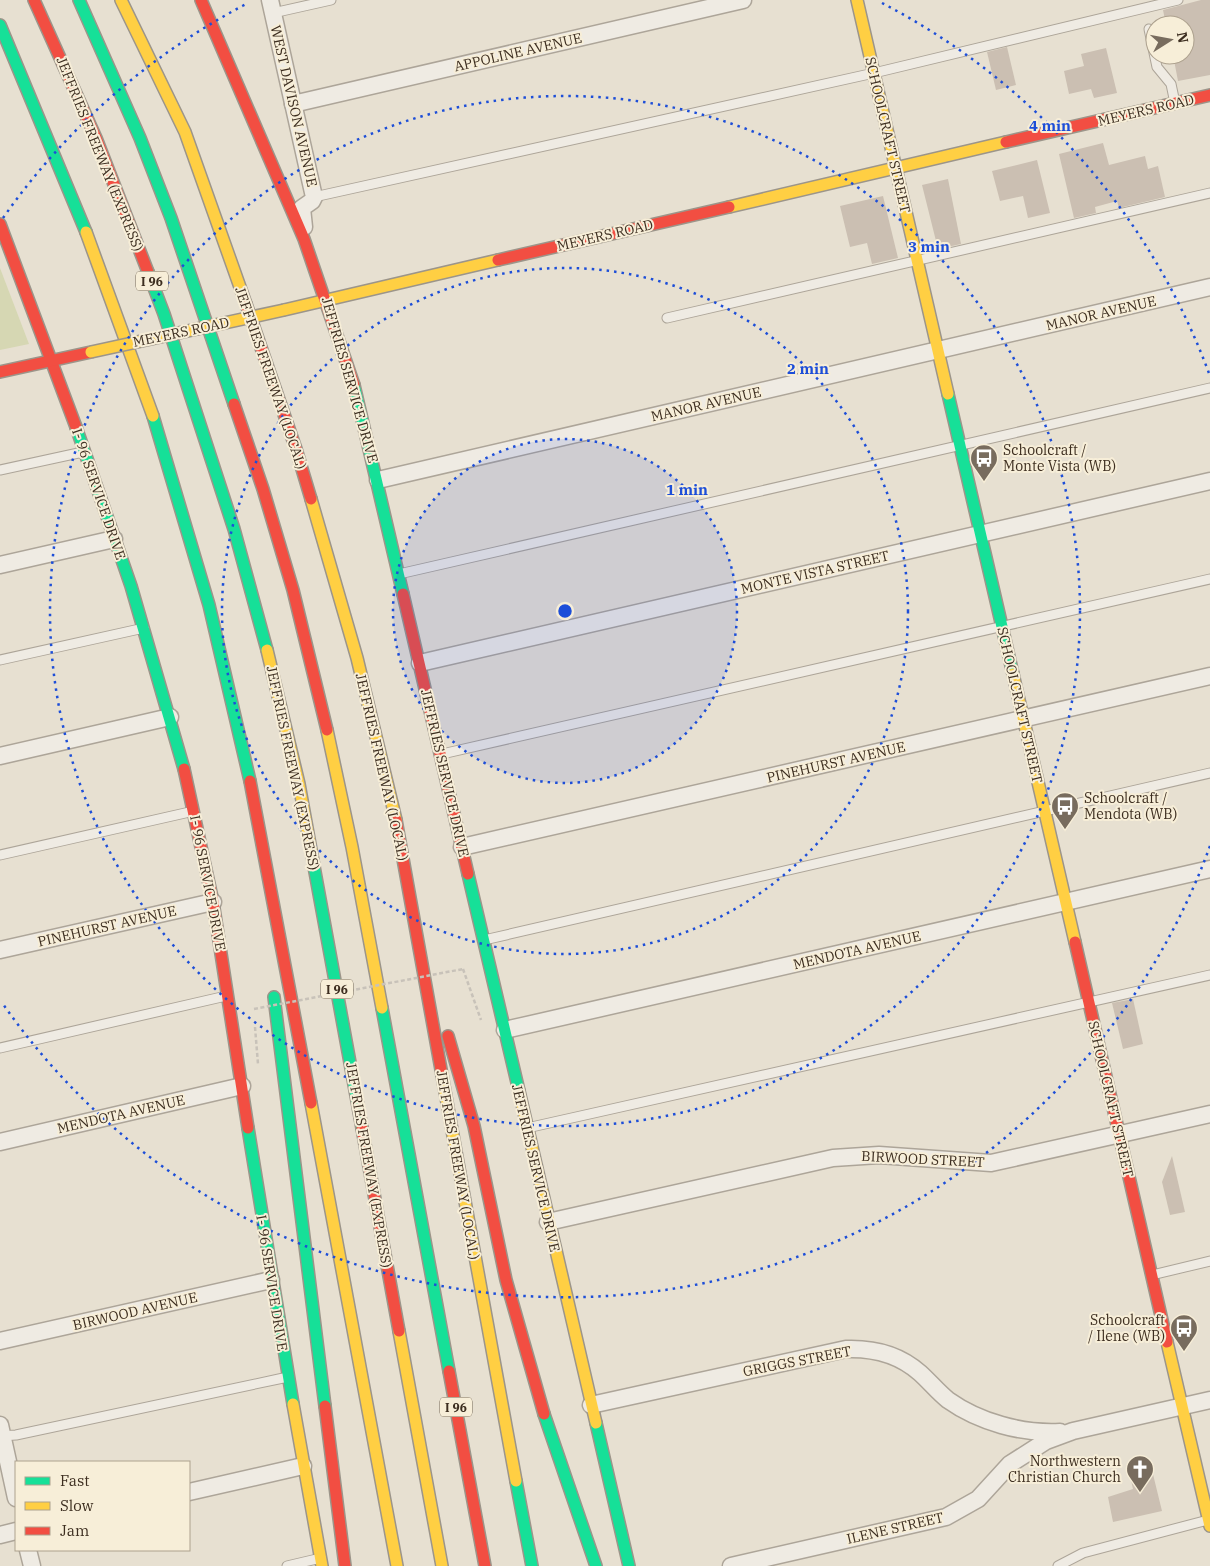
<svg xmlns="http://www.w3.org/2000/svg" width="1210" height="1566" font-family="'IBM Plex Serif',serif">
	<style>
		.green { fill: #d6d7b3 }
		.building { fill: #cbbfb2 }
		.lines { fill: none; stroke-linecap: round; stroke-linejoin: round }
		.lane-casing { stroke: #ada599; stroke-width: 11 }
		.street-casing { stroke: #ada599; stroke-width: 19 }
		.fast-casing { stroke: #9c958a; stroke-width: 14 }
		.slow-casing { stroke: #9c958a; stroke-width: 14 }
		.jam-casing { stroke: #9c958a; stroke-width: 14 }
		.path { stroke: #c8c2b9; stroke-width: 2.5; stroke-dasharray: 4 2.5; stroke-linecap: butt }
		.lane { stroke: #efebe3; stroke-width: 9 }
		.street { stroke: #efebe3; stroke-width: 16 }
		.fast { stroke: #16e098; stroke-width: 11 }
		.slow { stroke: #ffcf43; stroke-width: 11 }
		.jam { stroke: #f24e42; stroke-width: 11 }
		.slow-bridge-casing { stroke: #9c958a; stroke-width: 14; stroke-linecap: butt }
		.path-bridge { stroke: #c8c2b9; stroke-width: 2.5; stroke-dasharray: 4 2.5; stroke-linecap: butt }
		.slow-bridge { stroke: #ffcf43; stroke-width: 11 }
		.ring { fill: none; stroke: #1d4ed8; stroke-width: 2.5; stroke-dasharray: 2.5 5 }
		.labels { text-anchor: middle; dominant-baseline: central; stroke-width: 4; stroke-linejoin: round; paint-order: stroke }
		.shield { fill: #f7eed8; stroke: #756857; stroke-width: 1 }
		.shield-label { font-size: 12px; font-weight: bold; fill: #3d2e20 }
		.street-label { font-size: 14px; fill: #3d2e20; stroke: #f7eed8 }
		.poi-label { font-size: 14px; fill: #3d2e20; stroke: #f7eed8; text-anchor: start }
		.centre { fill: #1d4ed8; stroke: #f7eed8; stroke-width: 2.5 }
		.ring-label { font-size: 15px; text-anchor: middle; font-weight: bold; fill: #1d4ed8; stroke: #f7eed8; stroke-width: 4; stroke-linejoin: round; paint-order: stroke }
	</style>
	<rect width="100%" height="100%" fill="#e7e0d1"/>
	<!-- green -->
	<polygon class="green" points="0,268 29,344 0,350"/>
	<!-- building -->
	<g class="building">
		<polygon points="1201,0 1210,0 1210,75 1178,81 1173,55 1185,55 1185,25 1166,25 1163,10"/>
		<polygon points="1007,47 1016,85 996,90 987,52"/>
		<polygon points="1106,48 1117,93 1094,98 1091,89 1069,94 1064,71 1084,66 1081,54"/>
		<polygon points="1103,143 1109,165 1145,156 1148,169 1158,166 1165,197 1119,208 1117,201 1095,207 1096,213 1074,218 1059,154"/>
		<polygon points="1037,160 1050,213 1028,218 1023,196 1000,201 992,171"/>
		<polygon points="948,179 961,244 938,249 922,185"/>
		<polygon points="883,196 898,258 872,264 867,243 850,247 840,206"/>
		<polygon points="1133,999 1143,1044 1123,1049 1112,1003"/>
		<polygon points="1172,1156 1185,1212 1170,1215 1162,1182"/>
		<polygon points="1150,1462 1162,1511 1113,1522 1108,1497 1133,1489 1128,1467"/>
	</g>
	<g class="lines">
		<!-- lane casing -->
		<g class="lane-casing">
			<g id="lane">
				<polyline points="273,13 331,0"/>
				<polyline points="1149,29 1157,67 1171,84 1175,103"/>
				<polyline points="314,197 874,73 1178,0"/>
				<polyline points="667,318 1210,193"/>
				<polyline points="0,470 83,452"/>
				<polyline points="399,574 1210,388"/>
				<polyline points="0,660 144,628"/>
				<polyline points="442,754 1210,579"/>
				<polyline points="0,855 194,811"/>
				<polyline points="484,940 1210,773"/>
				<polyline points="0,1048 226,996"/>
				<polyline points="527,1128 1210,975"/>
				<polyline points="1152,1275 1210,1261"/>
				<polyline points="0,1436 16,1435 288,1377"/>
				<polyline points="287,1566 321,1558"/>
				<polyline points="1058,1566 1083,1553 1208,1520"/>
			</g>
		</g>
		<!-- street casing -->
		<g class="street-casing">
			<g id="street">
				<polyline points="270,0 314,197 312,201 302,208 304,227"/>
				<polyline points="293,104 743,0"/>
				<polyline points="378,480 1210,287"/>
				<polyline points="0,565 114,539"/>
				<polyline points="420,663 1210,481"/>
				<polyline points="0,756 170,717"/>
				<polyline points="462,847 1210,676"/>
				<polyline points="0,950 213,902"/>
				<polyline points="505,1030 1210,869"/>
				<polyline points="0,1142 242,1086"/>
				<polyline points="548,1222 833,1158 879,1155 991,1163 1210,1114"/>
				<polyline points="0,1341 271,1280"/>
				<path d="M591 1405 846 1349C874 1348 900 1355 920 1373 930 1382 938 1392 948 1400 979 1422 1022 1434 1060 1432"/>
				<polyline points="0,1425 16,1498"/>
				<polyline points="189,1492 303,1466"/>
				<polyline points="0,1535 16,1531"/>
				<polyline points="28,1550 32,1566"/>
				<polyline points="731,1566 946,1517 978,1499 1010,1464 1046,1441 1073,1431 1210,1400"/>
			</g>
		</g>
		<!-- fast casing -->
		<g class="fast-casing">
			<g id="fast">
				<polyline points="79,0 140,138 171,218 234,404"/>
				<polyline points="0,25 86,232"/>
				<polyline points="148,272 164,314 234,529 267,650"/>
				<polyline points="354,385 403,594"/>
				<polyline points="948,394 1013,674"/>
				<polyline points="153,416 209,605 250,781"/>
				<polyline points="76,427 131,586 184,769"/>
				<polyline points="313,861 362,1128"/>
				<polyline points="468,874 519,1091"/>
				<polyline points="274,997 325,1406"/>
				<polyline points="382,1008 449,1371"/>
				<polyline points="248,1128 293,1404"/>
				<polyline points="544,1414 596,1566"/>
				<polyline points="596,1423 629,1566"/>
				<polyline points="516,1481 532,1566"/>
			</g>
		</g>
		<!-- slow casing -->
		<g class="slow-casing">
			<g id="slow">
				<polyline points="121,0 185,132 246,304"/>
				<polyline points="857,0 948,394"/>
				<polyline points="729,207 1006,142"/>
				<polyline points="86,232 153,416"/>
				<polyline points="284,310 498,260"/>
				<polyline points="311,499 357,658 396,820"/>
				<polyline points="267,650 299,784 313,861"/>
				<polyline points="1013,674 1075,942"/>
				<polyline points="327,730 352,847 382,1008"/>
				<polyline points="442,1075 516,1481"/>
				<polyline points="519,1091 596,1423"/>
				<polyline points="311,1103 397,1566"/>
				<polyline points="399,1331 442,1566"/>
				<polyline points="1167,1342 1210,1526"/>
				<polyline points="293,1404 322,1566"/>
			</g>
		</g>
		<!-- jam casing -->
		<g class="jam-casing">
			<g id="jam">
				<polyline points="34,0 96,138 148,272"/>
				<polyline points="201,0 304,239 354,385"/>
				<polyline points="1006,142 1210,95"/>
				<polyline points="0,224 76,427"/>
				<polyline points="498,260 729,207"/>
				<polyline points="246,304 296,449 311,499"/>
				<polyline points="0,372 91,352"/>
				<polyline points="234,404 263,489 293,590 327,730"/>
				<polyline points="403,594 468,874"/>
				<polyline points="184,769 213,902 248,1128"/>
				<polyline points="250,781 311,1103"/>
				<polyline points="396,820 442,1075"/>
				<polyline points="1075,942 1167,1342"/>
				<polyline points="448,1036 474,1126 506,1280 544,1414"/>
				<polyline points="362,1128 399,1331"/>
				<polyline points="449,1371 485,1566"/>
				<polyline points="325,1406 345,1566"/>
			</g>
		</g>
		<!-- path -->
		<g class="path">
			<polyline points="463,969 481,1020"/>
			<polyline points="255,1027 258,1064"/>
		</g>
		<!-- lane -->
		<use href="#lane" class="lane"/>
		<!-- street -->
		<use href="#street" class="street"/>
		<!-- fast -->
		<use href="#fast" class="fast"/>
		<!-- slow -->
		<use href="#slow" class="slow"/>
		<!-- jam -->
		<use href="#jam" class="jam"/>
		<!-- slow-bridge casing -->
		<g class="slow-bridge-casing">
			<polyline id="slow-bridge" points="91,352 284,310"/>
		</g>
		<!-- path-bridge -->
		<polyline class="path-bridge" points="254,1009 463,969"/>
		<!-- slow-bridge -->
		<use href="#slow-bridge" class="slow-bridge"/>
	</g>
	<!-- distance rings -->
	<circle cx="565" cy="611" r="172" fill="#1d4ed8" fill-opacity=".12"/>
	<g class="ring">
		<circle cx="565" cy="611" r="172"/>
		<circle cx="565" cy="611" r="343"/>
		<circle cx="565" cy="611" r="515"/>
		<path d="M1210 846A686 686 0 0 1 3 1004M3 218A686 686 0 0 1 248 3M882 3A686 686 0 0 1 1210 376"/>
	</g>
	<!-- icons -->
	<defs>
		<g id="bus-pin" transform="scale(1.4375)"><path d="M0 17L-7.5 6A9.5 9.5 0 1 1 7.5 6Z" fill="#786c5e" stroke="#f7eed8"/><path d="M-5-6H5V4H4V6H2V4H-2V6H-4V4H-5ZM-3.5-4V0h7V-4ZM-3.5 1.2v1.5H-2V1.2ZM2 1.2v1.5H3.5V1.2Z" fill="#fff"/></g>
		<g id="church-pin" transform="scale(1.4375)"><path d="M0 17L-7.5 6A9.5 9.5 0 1 1 7.5 6Z" fill="#786c5e" stroke="#f7eed8"/><path d="M-1.2-6h2.4v3.5h3.3v2.4h-3.3V6h-2.4V-.1h-3.3v-2.4h3.3Z" fill="#fff"/></g>
	</defs>
	<g fill-rule="evenodd">
		<use href="#bus-pin" x="984" y="458"/>
		<use href="#bus-pin" x="1065" y="806"/>
		<use href="#bus-pin" x="1184" y="1328"/>
		<use href="#church-pin" x="1140" y="1469"/>
	</g>
	<g class="labels">
		<!-- shield labels -->
		<g class="shield">
			<rect x="136" y="271.5" width="32" height="19" rx="4"/>
			<rect x="321" y="979.5" width="32" height="19" rx="4"/>
			<rect x="440" y="1397.5" width="32" height="19" rx="4"/>
		</g>
		<g class="shield-label">
			<text x="152" y="281">I 96</text>
			<text x="337" y="989">I 96</text>
			<text x="456" y="1407">I 96</text>
		</g>
		<!-- street labels -->
		<g class="street-label">
			<text transform="translate(518 52) rotate(-13)">APPOLINE AVENUE</text>
			<text transform="translate(294 106) rotate(77)">WEST DAVISON AVENUE</text>
			<text transform="translate(1146 110) rotate(-13)">MEYERS ROAD</text>
			<text transform="translate(888 135) rotate(77)">SCHOOLCRAFT STREET</text>
			<text transform="translate(100 154) rotate(68)">JEFFRIES FREEWAY (EXPRESS)</text>
			<text transform="translate(605 235) rotate(-13)">MEYERS ROAD</text>
			<text transform="translate(1101 313) rotate(-13)">MANOR AVENUE</text>
			<text transform="translate(181 332) rotate(-12)">MEYERS ROAD</text>
			<text transform="translate(271 378) rotate(71)">JEFFRIES FREEWAY (LOCAL)</text>
			<text transform="translate(350 380) rotate(74)">JEFFRIES SERVICE DRIVE</text>
			<text transform="translate(706 404) rotate(-13)">MANOR AVENUE</text>
			<text transform="translate(99 494) rotate(71)">I- 96 SERVICE DRIVE</text>
			<text transform="translate(815 572) rotate(-13)">MONTE VISTA STREET</text>
			<text transform="translate(1020 705) rotate(77)">SCHOOLCRAFT STREET</text>
			<text transform="translate(836 762) rotate(-13)">PINEHURST AVENUE</text>
			<text transform="translate(382 767) rotate(77)">JEFFRIES FREEWAY (LOCAL)</text>
			<text transform="translate(293 768) rotate(78)">JEFFRIES FREEWAY (EXPRESS)</text>
			<text transform="translate(445 773) rotate(77)">JEFFRIES SERVICE DRIVE</text>
			<text transform="translate(208 883) rotate(79)">I- 96 SERVICE DRIVE</text>
			<text transform="translate(107 926) rotate(-13)">PINEHURST AVENUE</text>
			<text transform="translate(857 950) rotate(-13)">MENDOTA AVENUE</text>
			<text transform="translate(1111 1099) rotate(77)">SCHOOLCRAFT STREET</text>
			<text transform="translate(121 1114) rotate(-13)">MENDOTA AVENUE</text>
			<text transform="translate(923 1159) rotate(3)">BIRWOOD STREET</text>
			<text transform="translate(369 1165) rotate(80)">JEFFRIES FREEWAY (EXPRESS)</text>
			<text transform="translate(458 1165) rotate(80)">JEFFRIES FREEWAY (LOCAL)</text>
			<text transform="translate(536 1168) rotate(77)">JEFFRIES SERVICE DRIVE</text>
			<text transform="translate(272 1283) rotate(81)">I- 96 SERVICE DRIVE</text>
			<text transform="translate(135 1311) rotate(-13)">BIRWOOD AVENUE</text>
			<text transform="translate(797 1361) rotate(-11)">GRIGGS STREET</text>
			<text transform="translate(895 1528) rotate(-13)">ILENE STREET</text>
		</g>
		<!-- poi labels -->
		<g class="poi-label">
			<text x="1003" y="450">Schoolcraft /<tspan x="1003" dy="16">Monte Vista (WB)</tspan></text>
			<text x="1084" y="798">Schoolcraft /<tspan x="1084" dy="16">Mendota (WB)</tspan></text>
			<text x="1165" y="1320" text-anchor="end">Schoolcraft<tspan x="1165" dy="16">/ Ilene (WB)</tspan></text>
			<text x="1121" y="1461" text-anchor="end">Northwestern<tspan x="1121" dy="16">Christian Church</tspan></text>
		</g>
	</g>
	<circle cx="565" cy="611" r="8" class="centre"/>
	<g class="ring-label">
		<text x="1050" y="131">4 min</text>
		<text x="929" y="252">3 min</text>
		<text x="808" y="374">2 min</text>
		<text x="687" y="495">1 min</text>
	</g>
	<!-- legend -->
	<rect x="15" y="1461" width="175" height="90" fill="#f7eed8" stroke="#ada18e"/>
	<rect x="25" y="1477" width="25" height="8" fill="#16e098" stroke="#ada18e"/>
	<text x="60" y="1486" font-size="15" fill="#3d2e20">Fast</text>
	<rect x="25" y="1502" width="25" height="8" fill="#ffcf43" stroke="#ada18e"/>
	<text x="60" y="1511" font-size="15" fill="#3d2e20">Slow</text>
	<rect x="25" y="1527" width="25" height="8" fill="#f24e42" stroke="#ada18e"/>
	<text x="60" y="1536" font-size="15" fill="#3d2e20">Jam</text>
	<!-- north arrow -->
	<g transform="translate(1170 40) rotate(79)"><circle r="24" fill="#f7eed8" stroke="#ada18e"/>
	<path d="M0-4L9 19L0 12L-9 19Z" fill="#786c5e"/>
	<text y="-8" font-size="14" font-weight="bold" text-anchor="middle" fill="#3d2e20">N</text>
	</g>
</svg>
